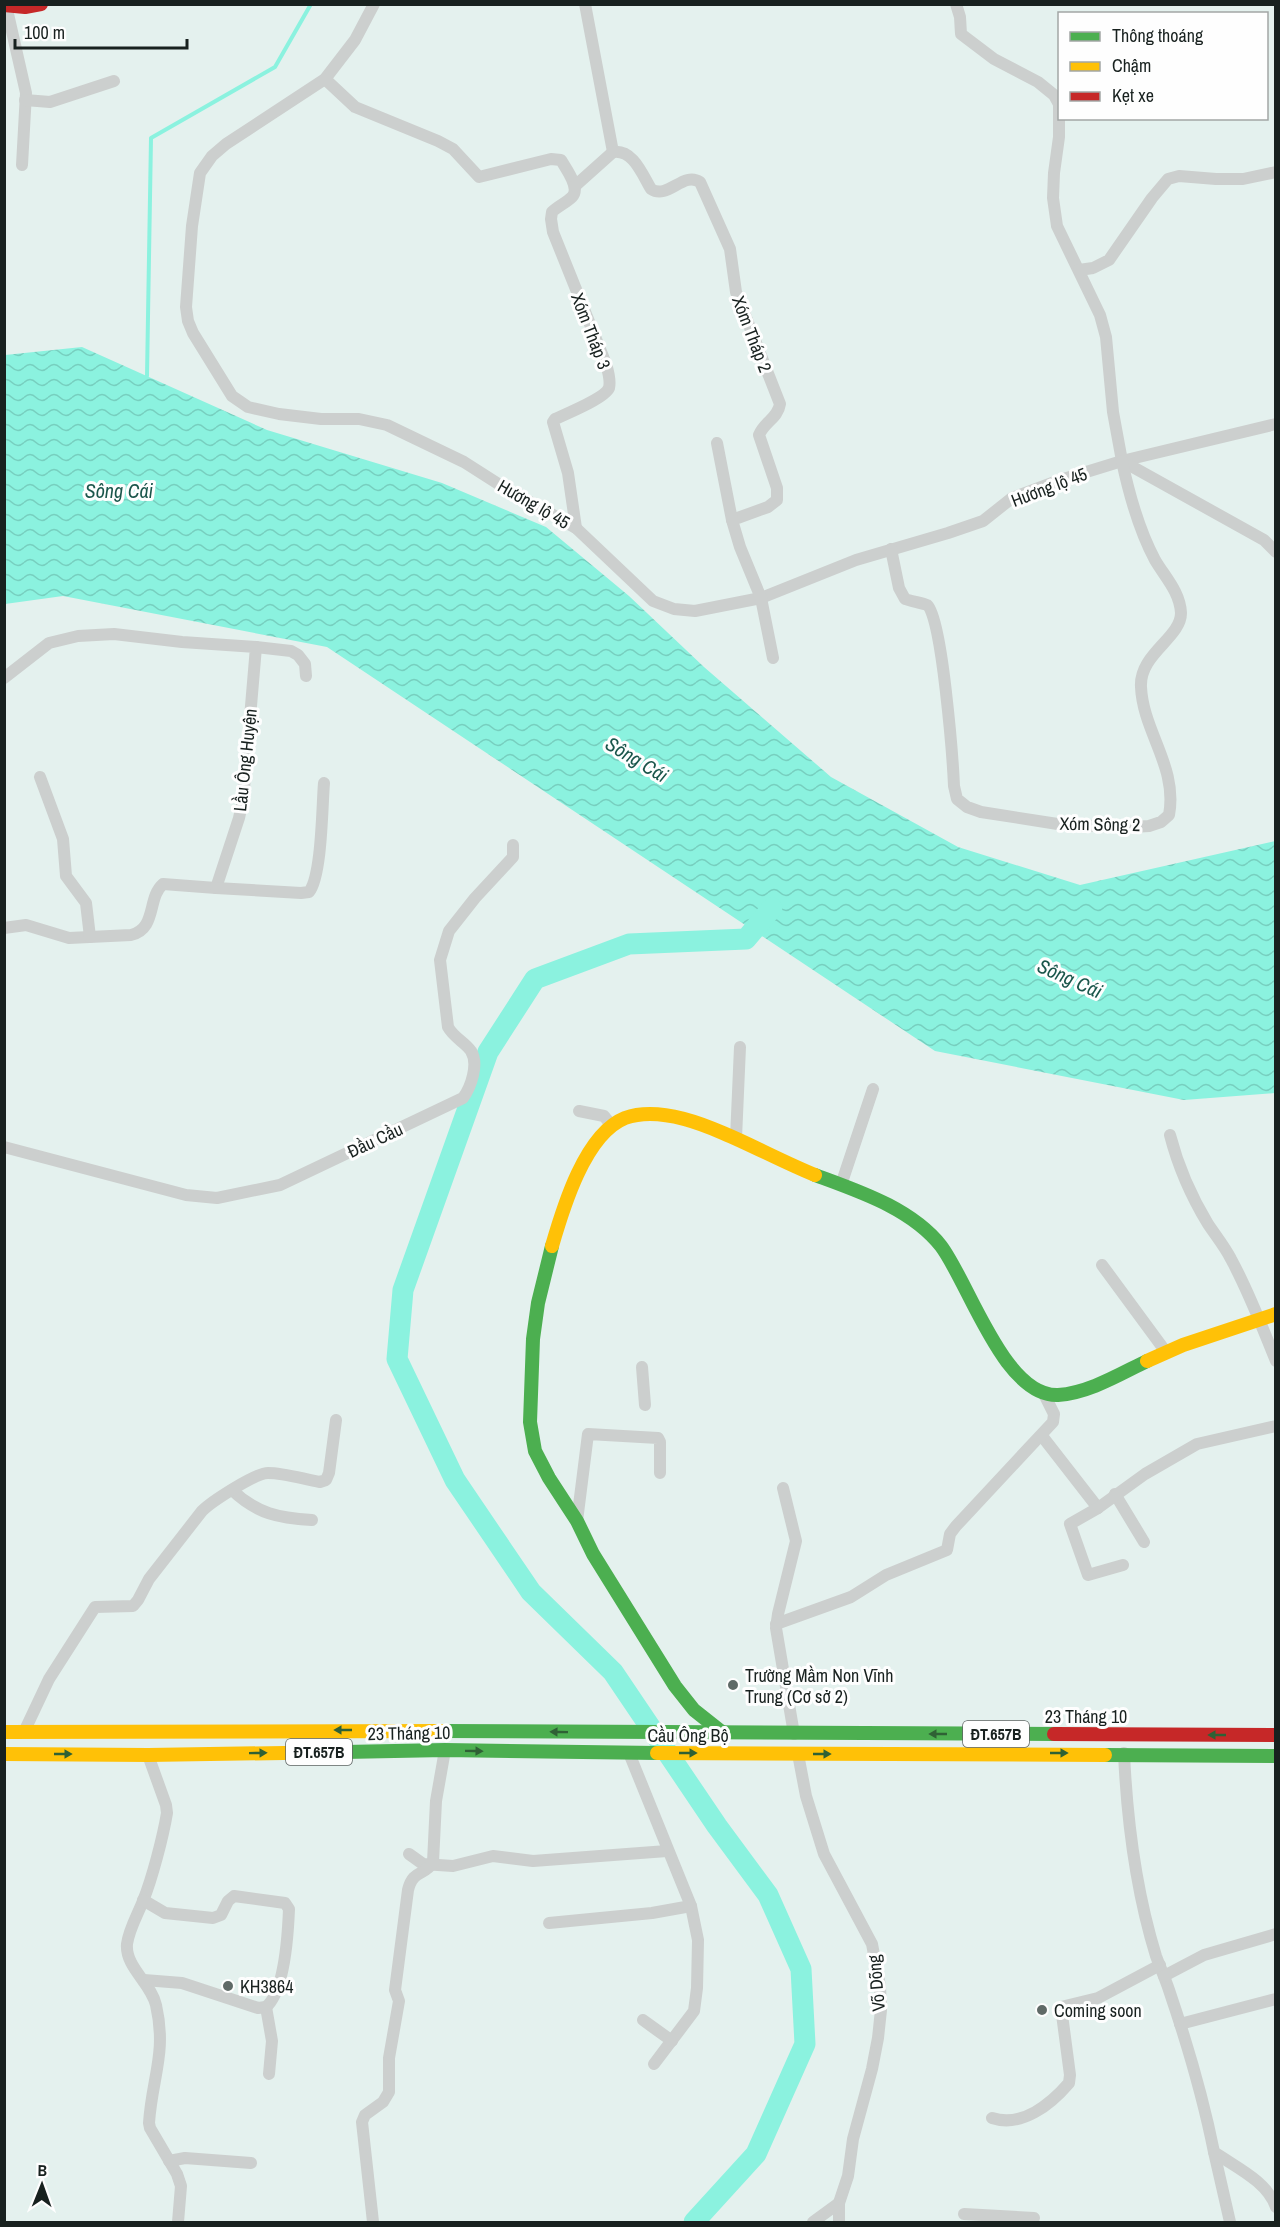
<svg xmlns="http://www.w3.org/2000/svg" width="1280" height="2227" font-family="'Archivo Narrow',sans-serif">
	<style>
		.water { fill: url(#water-waves) }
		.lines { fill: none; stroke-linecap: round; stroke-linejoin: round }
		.stream { stroke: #8bf2df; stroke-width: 4 }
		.river { stroke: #8bf2df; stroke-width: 21 }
		.street { stroke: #cccfce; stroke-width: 12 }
		.fast { stroke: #4caf50; stroke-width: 14 }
		.slow { stroke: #ffc107; stroke-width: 14 }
		.jam { stroke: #c62828; stroke-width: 14 }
		.oneway { fill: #2f6135 }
		.poi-dot { fill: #5f6a67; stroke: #fefefe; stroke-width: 2 }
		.labels { text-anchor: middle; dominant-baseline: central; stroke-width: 6; stroke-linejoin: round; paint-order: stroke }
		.shield { fill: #fefefe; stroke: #5d6362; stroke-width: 1.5 }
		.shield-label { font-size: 16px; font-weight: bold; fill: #18211f }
		.street-label { font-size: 18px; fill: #18211f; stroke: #fefefe }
		.poi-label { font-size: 18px; fill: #18211f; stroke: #fefefe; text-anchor: start }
		.water-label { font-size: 20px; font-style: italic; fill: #1a564b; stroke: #fefefe }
	</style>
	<defs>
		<pattern id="water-waves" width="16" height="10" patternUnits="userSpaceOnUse" patternTransform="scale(1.5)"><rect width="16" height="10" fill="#8bf2df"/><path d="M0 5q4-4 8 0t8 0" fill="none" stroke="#77cfbf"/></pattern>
	</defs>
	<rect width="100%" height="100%" fill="#e4f1ee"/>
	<!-- water -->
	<polygon class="water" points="82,347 267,430 442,483 546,527 629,596 704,667 831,777 958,847 1080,885 1275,841 1275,1093 1184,1100 935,1051 327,647 63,596 5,604 5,355"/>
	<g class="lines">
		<!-- stream -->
		<polyline class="stream" points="147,376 151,138 275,67 311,4"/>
		<!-- river -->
		<polyline class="river" points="694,2222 756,2154 805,2044 801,1969 768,1895 717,1826 613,1672 531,1592 455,1480 397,1359 403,1290 488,1052 535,979 629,944 746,939 772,908"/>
		<!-- street -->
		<g class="street">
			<polyline points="374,4 355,40 325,79 226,144 212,156 200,173 192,226 186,307 188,321 193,333 232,396 248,407 279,414 321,419 359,419 387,425 464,462 500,485 576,528 653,601 674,609 695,611 761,598 856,560 948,533 983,521 1012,498 1057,481 1122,461 1276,424"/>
			<path d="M585 4 613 152C633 149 642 174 651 189 668 200 683 171 700 182L730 249 736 292 780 404C778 418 764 422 759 435L777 488V500L768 507 732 520 740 547 761 598 773 658"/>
			<polyline points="956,4 960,17 961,34 994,59 1038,82 1054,95 1059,104 1059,137 1054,173 1053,198 1057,226 1100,315 1106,337 1113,412 1122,461 1264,540 1276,552"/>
			<polyline points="6,5 26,93 22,165"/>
			<path d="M325 79 355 107 438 141 453 149 479 177 551 159 561 160C566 169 581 188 572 197 566 203 558 206 552 212L551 219 553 232 606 364C608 371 611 380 609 388 605 398 566 414 555 419L553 422 568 473 576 528"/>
			<polyline points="25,100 50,102 114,81"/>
			<polyline points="575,186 613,152"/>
			<polyline points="1079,270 1093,268 1109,260 1152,198 1168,179 1179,176 1216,179 1243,179 1276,172"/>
			<polyline points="717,443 732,520"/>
			<path d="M891 549 899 588 905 599C910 601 923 603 927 605 942 614 953 763 954 786L957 799 967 807 981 812 1064 825 1132 827 1149 826 1161 822 1169 815C1178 767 1143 732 1141 687 1139 654 1181 638 1181 613 1180 592 1165 577 1155 560 1139 530 1129 494 1122 461"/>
			<polyline points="256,647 291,651 298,655 305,664 306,676"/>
			<path d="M4 678 49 643 78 636 114 634 182 642 256 647 243 800 239 818 216 888 163 884C147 898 157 929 131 935L69 938 26 925 4 928"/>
			<polyline points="40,777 63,839 66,876 86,903 90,937"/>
			<path d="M216 888 301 893 309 892C322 876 322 806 324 783"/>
			<polyline points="579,1111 604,1116 612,1126"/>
			<path d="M1170 1135C1178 1166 1191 1196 1208 1224 1216 1236 1225 1247 1231 1259 1249 1292 1262 1327 1276 1361"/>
			<polyline points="736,1138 740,1047"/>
			<path d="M4 1147 186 1195 217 1198 280 1185 463 1098C471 1087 479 1064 471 1051 465 1042 454 1038 448 1027L440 960 449 931 475 898 513 857V845"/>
			<polyline points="841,1185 873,1089"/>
			<polyline points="1102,1265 1166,1352"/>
			<polyline points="642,1367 645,1405"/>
			<polyline points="1042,1436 1098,1508"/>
			<polyline points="783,1488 796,1541 778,1614 776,1628 794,1734"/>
			<path d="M232 1490C257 1514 279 1518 312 1520"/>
			<polyline points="1115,1494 1144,1542"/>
			<polyline points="577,1521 588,1434 658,1438 660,1442 660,1473"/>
			<polyline points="1123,1565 1088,1575 1070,1524 1098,1508 1145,1474 1197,1444 1276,1426"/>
			<polyline points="776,1624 851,1597 886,1575 947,1550 950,1534 956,1526 1053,1422 1054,1414 1044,1394"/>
			<path d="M24 1732 49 1679 95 1607 133 1606 138 1600 149 1579 202 1511C211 1502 255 1473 268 1473 284 1473 303 1479 320 1482L326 1480 329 1473 336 1420"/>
			<polyline points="629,1753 691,1906 698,1940 697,1988 694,2011 654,2064"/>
			<path d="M1124 1753C1127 1821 1136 1891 1156 1956 1160 1967 1165 1978 1169 1990 1187 2043 1203 2097 1214 2152 1235 2167 1267 2181 1276 2207"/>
			<polyline points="798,1754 806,1796 824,1854 872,1944 880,1986 881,2010 878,2038 872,2069 853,2139 848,2176 839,2203 839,2222"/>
			<path d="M148 1755 166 1805 167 1813C163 1837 152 1879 143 1901 137 1916 129 1929 127 1944 125 1967 151 1983 156 2005 167 2053 152 2077 149 2123L150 2128 177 2174 181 2186 178 2222"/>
			<polyline points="409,1854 423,1864 453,1866 493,1856 533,1861 667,1851"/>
			<path d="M143 1900 165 1913 213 1918 221 1915 228 1901 234 1896 285 1903 289 1909C288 1934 285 1991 266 2007L258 2008 182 1983 144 1980"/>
			<polyline points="549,1923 652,1913 691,1906"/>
			<polyline points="1164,1976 1204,1955 1276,1934"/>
			<polyline points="266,2007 272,2041 269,2074"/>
			<polyline points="643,2020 672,2041"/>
			<polyline points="1180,2024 1276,1999"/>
			<path d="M992 2118C1022 2128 1051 2104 1069 2083L1070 2075 1061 2007 1098 1998 1160 1965"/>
			<polyline points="1214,2152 1230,2222"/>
			<polyline points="169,2161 185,2158 251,2163"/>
			<polyline points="964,2214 1034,2218"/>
			<path d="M373 2222 362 2122 365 2115 383 2102 389 2092V2058L399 2001 395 1990 408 1890C413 1869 425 1876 433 1862L436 1801 445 1750"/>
			<polyline points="813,2222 839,2203"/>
		</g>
		<!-- fast -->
		<g class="fast">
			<path d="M815 1175C858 1191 911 1208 941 1246 969 1283 1004 1397 1058 1395 1089 1393 1120 1374 1147 1361"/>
			<polyline points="552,1246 538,1303 533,1339 530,1422 535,1451 549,1478 577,1521 593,1554 675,1686 694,1710 723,1733"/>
			<polyline points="444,1731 1054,1734"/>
			<polyline points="344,1752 445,1750 657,1753"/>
			<polyline points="1105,1755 1276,1756"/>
		</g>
		<!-- slow -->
		<g class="slow">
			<path d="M552 1246C563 1208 585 1134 625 1118 655 1107 696 1121 723 1133 754 1146 783 1162 815 1175"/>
			<polyline points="1147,1361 1183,1345 1276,1314"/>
			<polyline points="4,1732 444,1731"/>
			<polyline points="657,1753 1105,1755"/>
			<polyline points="4,1754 148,1755 344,1752"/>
		</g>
		<!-- jam -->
		<g class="jam">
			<polyline points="4,5 25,7 41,4"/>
			<polyline points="1054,1734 1276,1735"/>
		</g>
	</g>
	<!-- one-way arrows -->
	<defs><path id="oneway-solid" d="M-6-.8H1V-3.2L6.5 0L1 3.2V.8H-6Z" transform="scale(1.5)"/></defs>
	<g class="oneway">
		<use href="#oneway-solid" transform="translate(343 1730) rotate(-180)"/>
		<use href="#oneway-solid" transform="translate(559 1732) rotate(-179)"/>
		<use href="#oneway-solid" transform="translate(938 1734) rotate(-180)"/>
		<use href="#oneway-solid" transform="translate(1217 1735) rotate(-180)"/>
		<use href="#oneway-solid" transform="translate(474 1751) rotate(1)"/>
		<use href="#oneway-solid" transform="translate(258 1753) rotate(-1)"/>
		<use href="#oneway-solid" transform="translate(688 1753)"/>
		<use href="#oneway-solid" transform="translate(1059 1753)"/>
		<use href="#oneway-solid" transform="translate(63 1754)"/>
		<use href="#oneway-solid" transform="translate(822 1754)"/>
	</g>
	<!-- markers -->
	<g class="poi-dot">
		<circle cx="733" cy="1685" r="6"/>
		<circle cx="228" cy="1986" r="6"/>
		<circle cx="1042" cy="2010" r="6"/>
	</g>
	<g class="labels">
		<!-- shield labels -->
		<g class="shield">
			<rect x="963" y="1721" width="66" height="26" rx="4.5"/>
			<rect x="286" y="1739" width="66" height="26" rx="4.5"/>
		</g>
		<g class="shield-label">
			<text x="996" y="1734">ĐT.657B</text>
			<text x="319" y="1752">ĐT.657B</text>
		</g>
		<!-- street labels -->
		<g class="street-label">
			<text transform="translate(591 331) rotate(69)">Xóm Tháp 3</text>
			<text transform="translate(752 334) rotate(69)">Xóm Tháp 2</text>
			<text transform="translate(1049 487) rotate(-21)">Hương lộ 45</text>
			<text transform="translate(534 504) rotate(30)">Hương lộ 45</text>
			<text transform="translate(245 760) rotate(-84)">Lầu Ông Huyện</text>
			<text transform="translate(1100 824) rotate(1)">Xóm Sông 2</text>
			<text transform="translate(375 1140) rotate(-25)">Đầu Cầu</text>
			<text x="1086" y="1716">23 Tháng 10</text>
			<text transform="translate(409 1733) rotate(-1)">23 Tháng 10</text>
			<text x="688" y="1735">Cầu Ông Bộ</text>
			<text transform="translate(876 1983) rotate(-95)">Võ Dõng</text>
		</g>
		<!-- poi labels -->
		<g class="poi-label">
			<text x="745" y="1675">Trường Mầm Non Vĩnh<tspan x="745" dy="21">Trung (Cơ sở 2)</tspan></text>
			<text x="240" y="1986">KH3864</text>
			<text x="1054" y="2010">Coming soon</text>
		</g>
		<!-- water labels -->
		<g class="water-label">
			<text x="119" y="490">Sông Cái</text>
			<text transform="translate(637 759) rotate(31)">Sông Cái</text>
			<text transform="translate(1070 978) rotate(24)">Sông Cái</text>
		</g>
	</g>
	<!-- border -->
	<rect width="1280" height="2227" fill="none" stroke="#18211f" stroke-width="12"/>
	<!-- legend -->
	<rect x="1058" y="12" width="210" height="108" fill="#fefefe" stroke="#a2a6a5" stroke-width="1.5"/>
	<rect x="1070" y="32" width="30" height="9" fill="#4caf50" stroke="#a2a6a5" stroke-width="1.5"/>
	<text x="1112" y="42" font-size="18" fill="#18211f">Thông thoáng</text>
	<rect x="1070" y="62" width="30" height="9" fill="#ffc107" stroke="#a2a6a5" stroke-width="1.5"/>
	<text x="1112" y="72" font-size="18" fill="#18211f">Chậm</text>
	<rect x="1070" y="92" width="30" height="9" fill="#c62828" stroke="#a2a6a5" stroke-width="1.5"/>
	<text x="1112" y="102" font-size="18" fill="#18211f">Kẹt xe</text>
	<!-- north arrow -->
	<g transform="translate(42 2185) rotate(1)" stroke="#fefefe" stroke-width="4.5" paint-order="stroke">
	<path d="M0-4.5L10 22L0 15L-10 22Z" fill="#18211f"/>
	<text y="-9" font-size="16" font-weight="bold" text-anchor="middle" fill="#18211f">B</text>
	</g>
	<!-- scale -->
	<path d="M15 39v9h172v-9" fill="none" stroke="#18211f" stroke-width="3"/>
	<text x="24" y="39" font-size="18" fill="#18211f" stroke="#fefefe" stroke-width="4.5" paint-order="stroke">100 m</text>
</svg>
